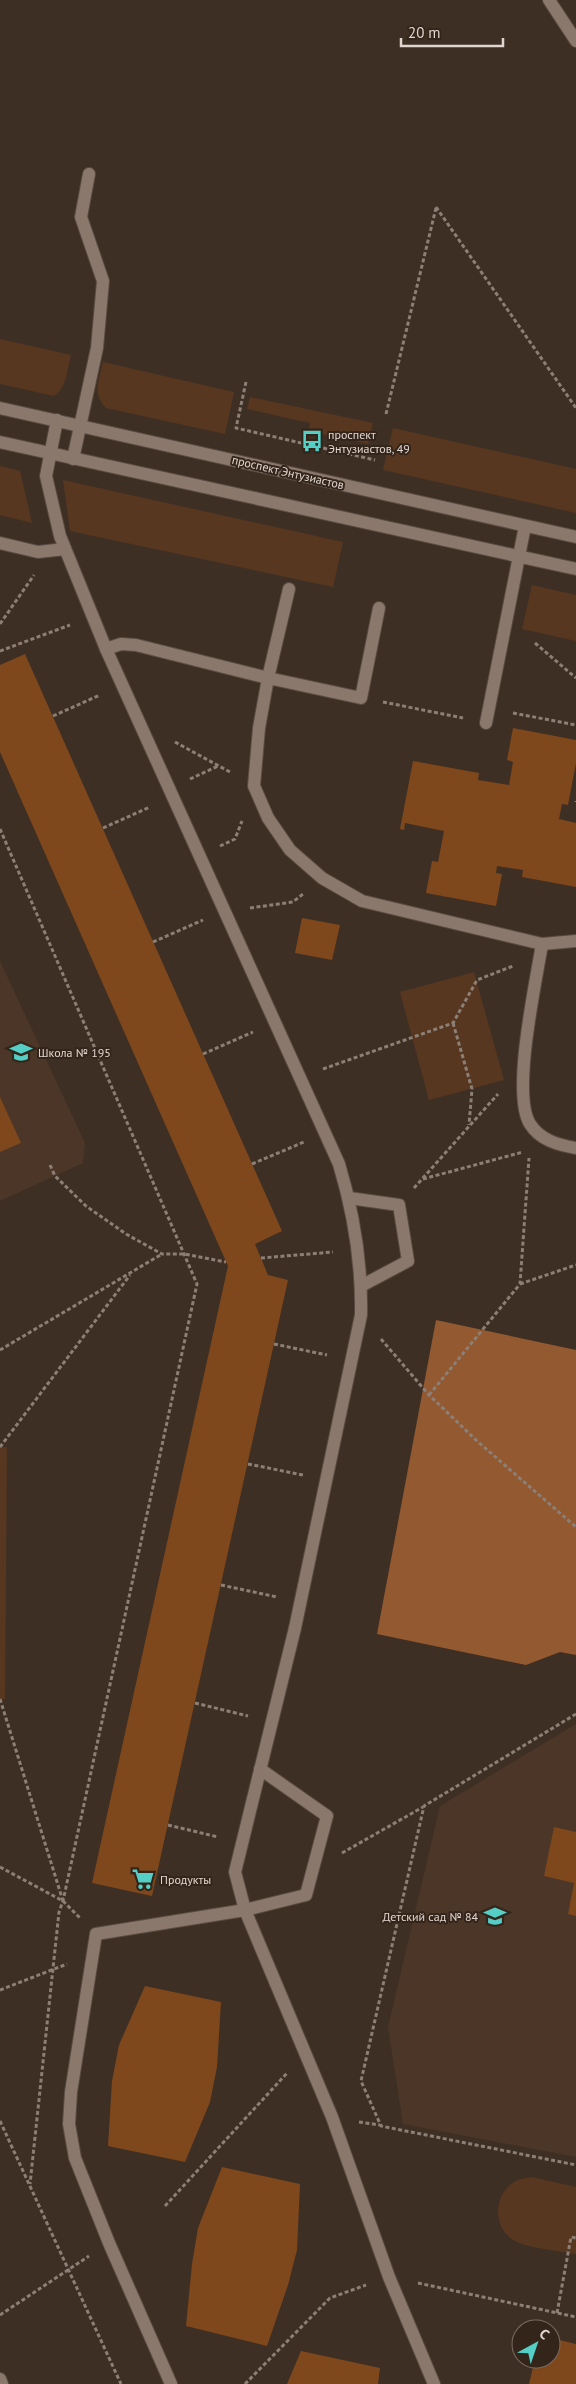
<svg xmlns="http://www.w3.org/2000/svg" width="576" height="2384" font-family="'PT Sans',sans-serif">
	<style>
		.built { fill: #4c3628 }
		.green { fill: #573720 }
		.forest { fill: #935930 }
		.building { fill: #7f471c }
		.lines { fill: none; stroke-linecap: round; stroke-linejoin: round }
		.service-casing { stroke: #594b43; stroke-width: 14 }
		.tertiary-casing { stroke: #594b43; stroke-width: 14 }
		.path { stroke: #8c7f76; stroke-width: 3; stroke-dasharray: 4 2.5; stroke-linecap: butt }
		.service { stroke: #8b786c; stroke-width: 12 }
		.tertiary { stroke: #8b786c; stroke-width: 12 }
		.labels { text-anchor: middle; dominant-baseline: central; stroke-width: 4; stroke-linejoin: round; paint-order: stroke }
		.poi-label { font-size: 12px; fill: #e0d5cf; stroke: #34251b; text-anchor: start }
		.street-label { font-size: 12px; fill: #e0d5cf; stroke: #34251b }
	</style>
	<rect width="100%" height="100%" fill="#3e2f24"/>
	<!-- built -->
	<g class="built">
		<polygon points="0,961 85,1143 83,1163 0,1201"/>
		<polygon points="576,1724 576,2157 403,2124 388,2027 440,1806"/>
	</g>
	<!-- green -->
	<g class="green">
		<path d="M0 339 71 355C67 369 67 388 54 396L0 384Z"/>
		<path d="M103 362 234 392 225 434 106 408C92 393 99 381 103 362Z"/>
		<polygon points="250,397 373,423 368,444 309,431 310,423 247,409"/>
		<polygon points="393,428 576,469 576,513 383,470"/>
		<polygon points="0,466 20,471 32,523 0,515"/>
		<polygon points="63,480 343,542 333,587 70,531"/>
		<polygon points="532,585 576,595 576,641 522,629"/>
		<polygon points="474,972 504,1080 429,1100 400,992"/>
		<polygon points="0,1447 7,1447 5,1699 0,1699"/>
		<path d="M532 2177 576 2187V2254C561 2251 527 2248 515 2241 494 2230 493 2199 510 2185 517 2179 524 2178 532 2177Z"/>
	</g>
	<!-- forest -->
	<polygon class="forest" points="436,1320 576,1350 576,1655 560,1652 526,1665 377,1634"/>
	<!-- building -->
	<g class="building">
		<polygon points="25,654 282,1231 255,1244 268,1275 288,1280 152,1896 92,1883 228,1266 0,752 0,665"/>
		<polygon points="513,728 576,740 576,763 568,805 562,804 559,819 576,823 576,887 522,877 523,870 497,866 496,873 502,874 496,906 426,893 432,861 438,862 444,831 405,823 404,830 400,829 413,761 479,773 478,780 509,785 513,762 507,760"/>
		<polygon points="302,918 340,925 332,960 295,953"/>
		<polygon points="0,1097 21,1143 0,1152"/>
		<polygon points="554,1827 576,1832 576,1916 568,1914 574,1883 544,1876"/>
		<polygon points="145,1986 221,2002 217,2067 210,2102 185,2162 108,2146 112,2081 119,2045"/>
		<polygon points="222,2167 300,2184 297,2250 288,2285 267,2346 186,2326 192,2264 198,2228"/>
		<polygon points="551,2338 576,2344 576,2384 529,2384 535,2359 551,2359"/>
		<polygon points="301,2351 380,2368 378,2384 287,2384"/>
	</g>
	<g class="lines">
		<!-- service casing -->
		<g class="service-casing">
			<g id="service">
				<polyline points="549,0 576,41"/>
				<path d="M57 420 46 476 60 536 106 649 339 1164C354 1214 362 1263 361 1315L295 1628 235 1872 245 1910 96 1934 71 2092 69 2124 75 2158 109 2243 171 2384"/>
				<polyline points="73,459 97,348 103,281 81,217 89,174"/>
				<polyline points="0,543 38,552 65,549"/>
				<polyline points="289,589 268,678 361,698 379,608"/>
				<polyline points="106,649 121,644 136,645 268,678 259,728 254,786 268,818 290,850 322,878 362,901 542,944 576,941"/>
				<polyline points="486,723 525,526"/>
				<path d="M542 944C536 982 511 1094 530 1124 540 1140 558 1145 576 1148"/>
				<polyline points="349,1198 399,1205 408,1261 361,1286"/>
				<polyline points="260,1769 327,1816 306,1895 245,1910 332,2117 389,2277 434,2384"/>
				<polyline points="0,2379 2,2384"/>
			</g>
		</g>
		<!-- tertiary casing -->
		<g class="tertiary-casing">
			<g id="tertiary">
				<polyline points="0,408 576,537"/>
				<polyline points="0,442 576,569"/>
			</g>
		</g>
		<!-- path -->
		<g class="path">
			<polyline points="436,207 576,408"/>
			<polyline points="246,382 236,428 375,460"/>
			<polyline points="386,414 436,208"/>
			<polyline points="0,624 34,575"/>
			<polyline points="535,643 576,678"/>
			<polyline points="0,651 70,625"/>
			<polyline points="383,702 463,718"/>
			<polyline points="513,713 576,725"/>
			<polyline points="53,716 100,695"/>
			<polyline points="175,742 230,772"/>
			<polyline points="190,779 218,766"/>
			<polyline points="576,801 576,802"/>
			<polyline points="103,828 150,807"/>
			<polyline points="0,829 197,1284 63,1901 59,1912 30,2184"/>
			<polyline points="220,846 235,839 242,821"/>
			<polyline points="250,908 293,902 303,894"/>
			<polyline points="153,942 203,920"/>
			<polyline points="453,1023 472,1089 469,1125"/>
			<polyline points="203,1054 253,1032"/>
			<polyline points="323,1069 453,1023 477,980 513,966"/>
			<polyline points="252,1164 304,1142"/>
			<polyline points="50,1165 55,1176 86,1206 126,1234 162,1254 184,1254 226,1262"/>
			<polyline points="423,1179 523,1152"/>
			<polyline points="414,1188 498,1094"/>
			<polyline points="261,1258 333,1252"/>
			<polyline points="520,1284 576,1265"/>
			<polyline points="381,1339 429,1395 477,1441 576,1527"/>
			<polyline points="274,1344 327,1355"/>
			<polyline points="0,1350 162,1254"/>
			<polyline points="429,1395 520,1284 529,1158"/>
			<polyline points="0,1447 130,1275"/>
			<polyline points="248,1464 303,1475"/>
			<polyline points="221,1585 277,1597"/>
			<polyline points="0,1699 63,1901"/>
			<polyline points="195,1703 248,1716"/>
			<polyline points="576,1714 424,1806 361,2081 381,2126 576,2165"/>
			<polyline points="168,1825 218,1837"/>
			<polyline points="342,1853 423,1807"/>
			<polyline points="0,1867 63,1901 80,1918"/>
			<polyline points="0,1990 67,1964"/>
			<polyline points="0,2121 121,2384"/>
			<polyline points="359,2122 380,2125"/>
			<polyline points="165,2206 288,2072"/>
			<polyline points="418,2283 576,2317"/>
			<polyline points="557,2313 571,2237 576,2238"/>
			<polyline points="0,2315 89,2256"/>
			<polyline points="245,2384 330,2298 366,2285"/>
		</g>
		<!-- service -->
		<use href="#service" class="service"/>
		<!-- tertiary -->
		<use href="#tertiary" class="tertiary"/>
	</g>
	<!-- icons -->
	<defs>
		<g id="bus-bare" transform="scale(1.725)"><path d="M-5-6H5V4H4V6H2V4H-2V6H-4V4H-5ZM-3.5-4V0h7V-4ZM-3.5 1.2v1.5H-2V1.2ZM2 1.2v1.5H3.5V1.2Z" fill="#55cec6" stroke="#34251b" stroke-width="2.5" paint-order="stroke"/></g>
		<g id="school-bare" transform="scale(1.725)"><path d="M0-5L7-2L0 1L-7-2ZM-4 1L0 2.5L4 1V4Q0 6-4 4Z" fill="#55cec6" stroke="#34251b" stroke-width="2.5" paint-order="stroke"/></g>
		<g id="supermarket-bare" transform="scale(1.725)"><path d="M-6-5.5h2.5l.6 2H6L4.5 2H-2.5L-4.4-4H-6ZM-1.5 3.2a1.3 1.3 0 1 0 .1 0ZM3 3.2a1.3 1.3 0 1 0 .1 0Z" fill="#55cec6" stroke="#34251b" stroke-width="2.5" paint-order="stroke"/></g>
	</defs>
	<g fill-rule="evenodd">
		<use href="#bus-bare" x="312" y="441"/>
		<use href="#school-bare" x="21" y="1052"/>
		<use href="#supermarket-bare" x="143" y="1879"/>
		<use href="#school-bare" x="495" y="1916"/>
	</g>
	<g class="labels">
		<!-- poi labels -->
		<g class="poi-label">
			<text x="328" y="434">проспект<tspan x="328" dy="14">Энтузиастов, 49</tspan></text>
			<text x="38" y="1052">Школа № 195</text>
			<text x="160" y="1879">Продукты</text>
			<text x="478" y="1916" text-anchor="end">Детский сад № 84</text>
		</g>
		<!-- street labels -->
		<g class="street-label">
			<text transform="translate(288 472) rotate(13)">проспект Энтузиастов</text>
		</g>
	</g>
	<!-- north arrow -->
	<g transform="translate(536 2344) rotate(40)"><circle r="24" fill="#34251b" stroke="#796b63"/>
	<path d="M0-4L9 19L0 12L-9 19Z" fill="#55cec6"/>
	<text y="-8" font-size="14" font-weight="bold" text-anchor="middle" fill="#e0d5cf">С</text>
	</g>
	<!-- scale -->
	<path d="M401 38v8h102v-8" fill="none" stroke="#e0d5cf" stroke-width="2.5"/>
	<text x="408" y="38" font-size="15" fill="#e0d5cf" stroke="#34251b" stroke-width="4" paint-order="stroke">20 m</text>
</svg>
